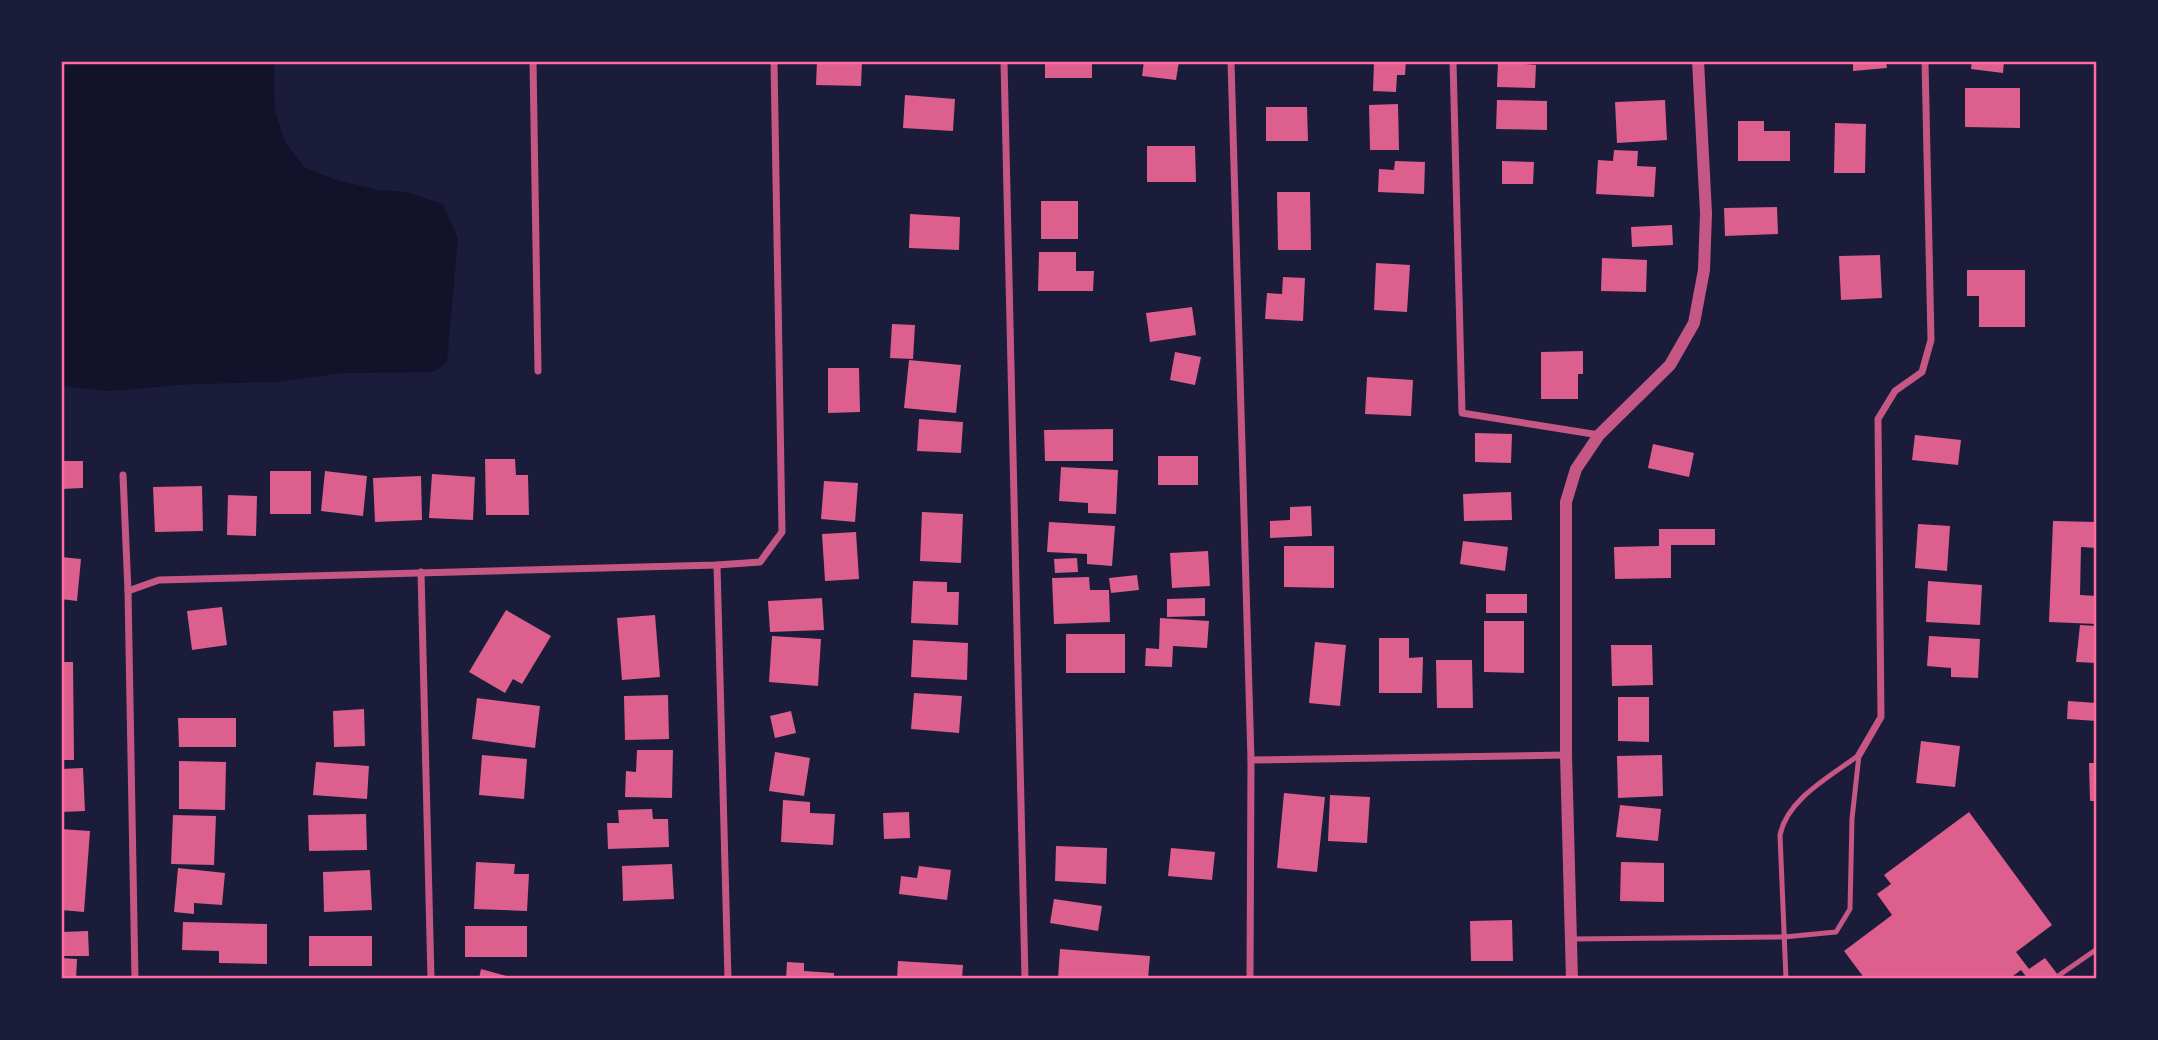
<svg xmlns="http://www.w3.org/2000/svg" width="2158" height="1040" font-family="'Archivo Narrow',sans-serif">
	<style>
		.water { fill: #12122b }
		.building { fill: #dd5f8e }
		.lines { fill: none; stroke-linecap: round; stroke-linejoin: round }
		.service { stroke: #c65784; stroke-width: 5 }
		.minor { stroke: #c65784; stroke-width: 7 }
		.tertiary { stroke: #c65784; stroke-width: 12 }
		.neatline { fill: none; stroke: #ff6b9d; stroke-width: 2.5 }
	</style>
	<rect width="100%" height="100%" fill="#1b1b3a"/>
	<!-- water -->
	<polygon class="water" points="61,61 274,61 275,110 285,142 304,167 336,180 379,190 407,192 443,204 458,238 447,362 434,372 344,373 276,382 192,384 109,391 61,386"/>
	<!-- building -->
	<g class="building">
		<polygon points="817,61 862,61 861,86 816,85"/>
		<rect x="1045" y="61" width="47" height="17"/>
		<polygon points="1144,61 1179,61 1176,80 1142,76"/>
		<polygon points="1374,61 1406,61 1405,75 1397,75 1396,92 1373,91"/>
		<polygon points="1498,61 1525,61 1525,64 1536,65 1535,88 1497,87"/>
		<polygon points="1853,61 1886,61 1887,68 1853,71"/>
		<polygon points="1972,61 2004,61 2003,73 1971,69"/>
		<polygon points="1965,88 2020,88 2020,128 1965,127"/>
		<polygon points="905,95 955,99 953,131 903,128"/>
		<polygon points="1497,100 1547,101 1547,130 1496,129"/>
		<polygon points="1665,100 1667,140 1617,143 1615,102"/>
		<polygon points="1398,104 1399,150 1370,150 1369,105"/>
		<polygon points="1266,107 1307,107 1308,141 1266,141"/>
		<polygon points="1738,121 1764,121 1764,131 1790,131 1790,161 1738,161"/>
		<polygon points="1835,123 1866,124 1865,173 1834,173"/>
		<polygon points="1147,146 1195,146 1196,182 1147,182"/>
		<polygon points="1614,150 1638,151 1637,166 1656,167 1654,197 1596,194 1598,160 1613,161"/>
		<polygon points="1395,161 1425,162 1424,194 1378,192 1379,169 1394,170"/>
		<polygon points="1502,161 1534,162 1533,184 1502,184"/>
		<polygon points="1277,192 1310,192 1311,250 1278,250"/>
		<rect x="1041" y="201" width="37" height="38"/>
		<polygon points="1777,207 1778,234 1725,236 1724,208"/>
		<polygon points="910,214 960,217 959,250 909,248"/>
		<polygon points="1672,225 1673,245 1632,247 1631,227"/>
		<polygon points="1039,252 1076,252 1076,271 1094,271 1093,291 1038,291"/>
		<polygon points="1880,255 1882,298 1841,300 1839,256"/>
		<polygon points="1602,258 1647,260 1646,292 1601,291"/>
		<polygon points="1376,263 1410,265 1407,312 1374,310"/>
		<polygon points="1967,270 2025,270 2025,327 1979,327 1979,296 1967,296"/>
		<polygon points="1283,277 1305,278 1303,321 1265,319 1267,293 1282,294"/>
		<polygon points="1192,307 1196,335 1150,342 1146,313"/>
		<polygon points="892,324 915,325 913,359 890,358"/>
		<polygon points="1583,351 1583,374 1578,374 1578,399 1541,399 1541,352"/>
		<polygon points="1175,352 1201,357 1195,385 1170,380"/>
		<polygon points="909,360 961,365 956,413 904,408"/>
		<polygon points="828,368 859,368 860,412 828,413"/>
		<polygon points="1367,377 1413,380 1411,416 1365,414"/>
		<polygon points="919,419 963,422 961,453 917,451"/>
		<polygon points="1113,429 1113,461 1045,461 1044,430"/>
		<polygon points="1475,433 1512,434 1511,463 1475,462"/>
		<polygon points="1915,435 1961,440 1958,465 1912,460"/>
		<polygon points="1653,444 1694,453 1689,477 1648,468"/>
		<rect x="1158" y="456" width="40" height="29"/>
		<polygon points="485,459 515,459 516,475 528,475 529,515 486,515"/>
		<polygon points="61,461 83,461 83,488 61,489"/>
		<polygon points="1061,467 1118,470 1116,514 1088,513 1088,503 1059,501"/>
		<rect x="270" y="471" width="41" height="43"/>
		<polygon points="325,471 367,476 363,516 321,511"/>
		<polygon points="432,474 475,477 473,520 429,518"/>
		<polygon points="421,476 422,520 375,522 373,478"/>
		<polygon points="824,481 858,483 855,522 821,519"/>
		<polygon points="202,486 203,531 155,532 153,487"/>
		<polygon points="1511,492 1512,520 1464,521 1463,494"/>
		<polygon points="228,495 257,496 256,536 227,535"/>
		<polygon points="1311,506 1312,536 1270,538 1270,521 1290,520 1290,507"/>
		<polygon points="922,512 963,514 961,563 920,561"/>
		<polygon points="2053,521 2097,522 2097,548 2081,547 2080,595 2097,596 2097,624 2049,622"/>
		<polygon points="1049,522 1115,526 1112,566 1087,564 1087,554 1047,552"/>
		<polygon points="1918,524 1950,526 1947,571 1915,568"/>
		<polygon points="1659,529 1715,529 1715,545 1671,545 1671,578 1615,579 1614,547 1659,546"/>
		<polygon points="856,532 859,579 825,581 822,534"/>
		<polygon points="1463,541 1508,547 1505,571 1460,564"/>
		<polygon points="1284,546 1334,546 1334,588 1284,587"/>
		<polygon points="1208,551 1210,586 1172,588 1170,553"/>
		<polygon points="61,557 81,559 77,601 61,599"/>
		<polygon points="1077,558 1078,572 1055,573 1054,559"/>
		<polygon points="1137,575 1139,590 1111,593 1109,578"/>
		<polygon points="1089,577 1090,590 1109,590 1110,622 1054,624 1052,578"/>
		<polygon points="913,581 947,582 947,592 959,592 958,625 911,623"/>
		<polygon points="1928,581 1982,585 1980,625 1926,622"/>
		<rect x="1486" y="594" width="41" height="19"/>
		<polygon points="822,598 824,630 770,632 768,601"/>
		<polygon points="1205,598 1205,616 1167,617 1167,599"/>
		<polygon points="222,607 227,645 192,650 187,611"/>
		<polygon points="506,610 551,636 522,684 513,679 505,693 469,672"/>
		<polygon points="655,615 660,677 622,680 617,618"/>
		<polygon points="1160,618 1209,621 1207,648 1173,646 1172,667 1145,666 1146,648 1159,649"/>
		<polygon points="1484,621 1524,621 1524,673 1484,672"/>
		<polygon points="2080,625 2097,626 2097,663 2076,662"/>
		<rect x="1066" y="634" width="59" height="39"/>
		<polygon points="772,636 821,639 818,686 769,682"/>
		<polygon points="1929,636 1980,639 1978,678 1951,677 1951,668 1927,666"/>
		<polygon points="1379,638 1409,638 1409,658 1423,657 1422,693 1379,693"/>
		<polygon points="913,640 968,643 967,680 911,677"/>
		<polygon points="1315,642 1346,645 1340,706 1309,703"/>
		<polygon points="1611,645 1652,645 1653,685 1612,686"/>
		<polygon points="1436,660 1472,660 1473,708 1437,708"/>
		<polygon points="61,662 73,662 74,760 61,760"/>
		<polygon points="914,693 962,696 959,733 911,729"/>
		<polygon points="668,695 669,739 625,740 624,696"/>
		<polygon points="1618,697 1649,697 1649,742 1618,741"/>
		<polygon points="477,698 540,706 535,748 472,739"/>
		<polygon points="2068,701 2097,703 2097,721 2067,719"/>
		<polygon points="364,709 365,746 334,747 333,711"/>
		<polygon points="791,711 796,733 775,738 770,716"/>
		<polygon points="178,718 236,718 236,747 179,747"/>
		<polygon points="1921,741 1960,746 1955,787 1916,783"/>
		<polygon points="637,750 673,750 672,798 625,797 626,771 636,772"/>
		<polygon points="775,752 810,758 804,796 769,791"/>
		<polygon points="482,755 527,759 524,799 479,795"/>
		<polygon points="1662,755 1663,796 1618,798 1617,756"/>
		<polygon points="179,761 226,762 225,810 179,809"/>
		<polygon points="316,762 369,766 367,799 313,795"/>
		<polygon points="2089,763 2097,763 2097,801 2090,801"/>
		<polygon points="83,768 85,811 61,812 61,769"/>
		<polygon points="1284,793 1325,797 1317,872 1277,868"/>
		<polygon points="1330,795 1370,797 1367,843 1328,841"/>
		<polygon points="783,800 810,802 810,813 835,814 833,845 781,842"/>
		<polygon points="1620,805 1661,809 1658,841 1616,837"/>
		<polygon points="652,809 653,819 668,819 669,847 608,849 607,823 619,823 618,810"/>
		<polygon points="909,812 910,838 884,839 883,813"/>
		<polygon points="1969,812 2052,925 2016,952 2029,969 2045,958 2061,979 2028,979 2021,970 2009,979 1865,979 1844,951 1892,915 1877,894 1891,884 1884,875"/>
		<polygon points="366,814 367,850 309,851 308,815"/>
		<polygon points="173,815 216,816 214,865 171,864"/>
		<polygon points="61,829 90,831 84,912 61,910"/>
		<polygon points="1056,846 1107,848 1106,884 1055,881"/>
		<polygon points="1171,848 1215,852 1212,880 1168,876"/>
		<polygon points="476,862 515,864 514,874 529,874 527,911 474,909"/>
		<polygon points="1621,862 1664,863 1664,902 1620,901"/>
		<polygon points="672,864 674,899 623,901 622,866"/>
		<polygon points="919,866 951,870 947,900 899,894 901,876 917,878"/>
		<polygon points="178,868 225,873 222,905 194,903 194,914 174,912"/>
		<polygon points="370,870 372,910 324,912 323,872"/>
		<polygon points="1054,899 1102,906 1098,931 1050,923"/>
		<polygon points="1512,920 1513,961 1471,961 1470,921"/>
		<polygon points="183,922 267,924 267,964 219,963 219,951 182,950"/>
		<rect x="465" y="926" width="62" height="31"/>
		<polygon points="88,931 89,956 61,956 61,932"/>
		<rect x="309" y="936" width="63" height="30"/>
		<polygon points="1060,949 1150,956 1148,979 1058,979"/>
		<polygon points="61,958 77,959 76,979 61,979"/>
		<polygon points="898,961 963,965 962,979 897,979"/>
		<polygon points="787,962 804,963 804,971 834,973 834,979 786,979"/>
		<polygon points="481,969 514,978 513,979 479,979"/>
	</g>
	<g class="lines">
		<!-- service -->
		<g class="service">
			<polyline points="1571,939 1784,937 1836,932 1850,909 1852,819 1859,755"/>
			<polyline points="2058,976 2097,949"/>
			<path d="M1786 979 1780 835C1787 799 1831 776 1859 755"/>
		</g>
		<!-- minor -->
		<g class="minor">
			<polyline points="533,61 538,371"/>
			<polyline points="1004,61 1025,979"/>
			<polyline points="1231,61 1251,760 1250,979"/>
			<polyline points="1453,61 1462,413 1599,435"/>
			<polyline points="123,475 128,591 135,979"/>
			<polyline points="717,565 728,979"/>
			<polyline points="421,572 431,979"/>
			<polyline points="128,591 159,580 717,565 760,562 782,532 774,61"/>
			<polyline points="1859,755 1881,717 1878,419 1895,391 1922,372 1931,340 1925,61"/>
			<polyline points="1251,760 1566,755"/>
		</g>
		<!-- tertiary -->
		<polyline class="tertiary" points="1572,979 1566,755 1566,502 1576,469 1599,435 1670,365 1694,323 1704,270 1706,213 1698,61"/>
	</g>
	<!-- border -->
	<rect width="2158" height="1040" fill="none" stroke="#1b1b3a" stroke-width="126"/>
	<rect x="63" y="63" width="2032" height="914" class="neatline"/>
</svg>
